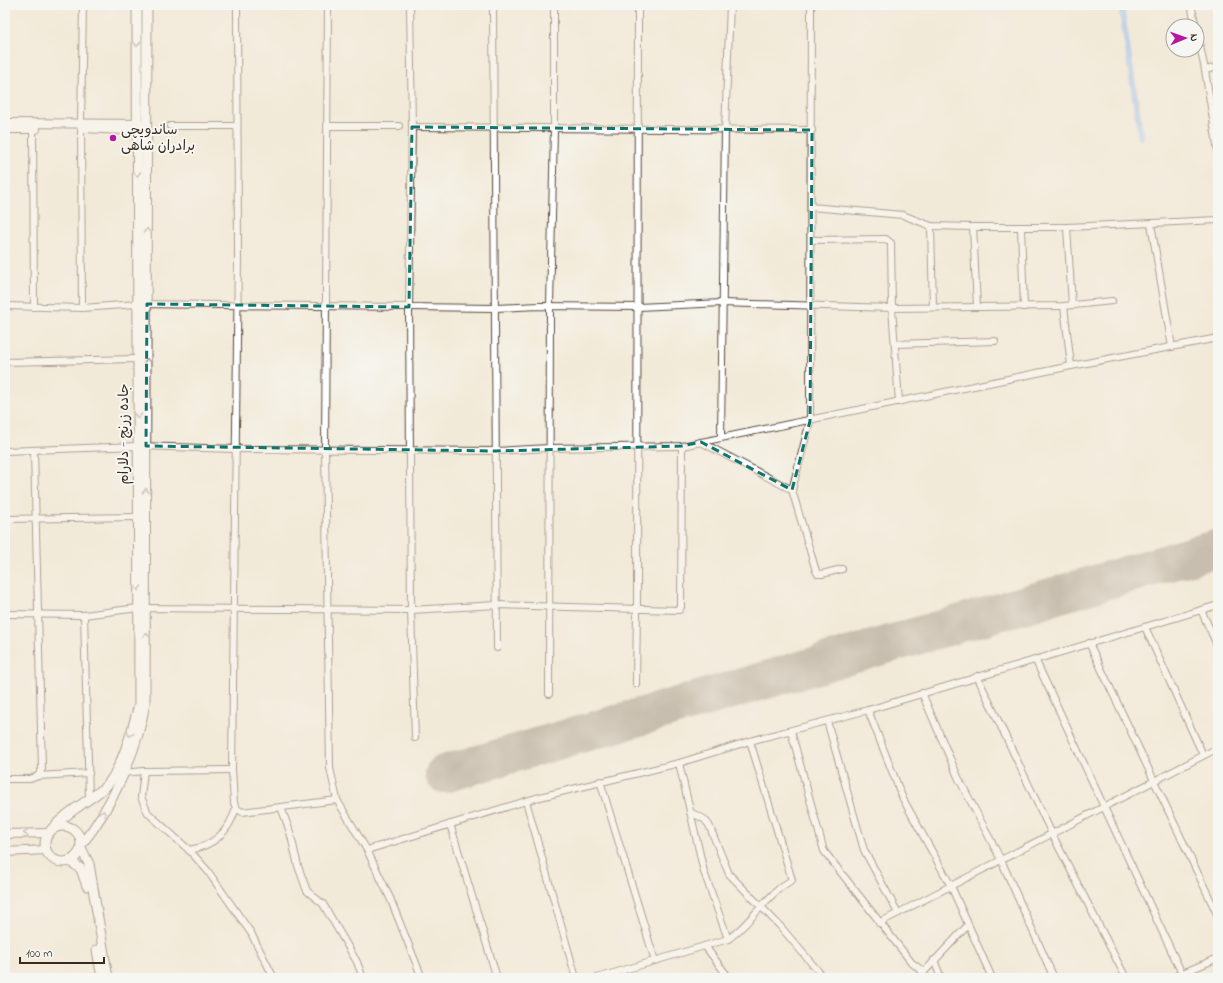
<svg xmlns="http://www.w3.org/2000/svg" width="1223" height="983" font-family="'Indie Flower','Playpen Sans Arabic',sans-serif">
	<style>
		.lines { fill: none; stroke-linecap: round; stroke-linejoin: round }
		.canal { stroke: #87b8f3; stroke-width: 6 }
		.runway { stroke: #968a7b; stroke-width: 38 }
		.minor-casing { stroke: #56473a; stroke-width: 8 }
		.major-casing { stroke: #56473a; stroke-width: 10 }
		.highway-casing { stroke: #56473a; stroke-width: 11 }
		.minor { stroke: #fff; stroke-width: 6 }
		.major { stroke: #fff; stroke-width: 8 }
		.highway { stroke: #fff; stroke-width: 9 }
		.oneway { stroke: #a79f9a }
		.marked { fill: none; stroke: #0f766e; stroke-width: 3; stroke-dasharray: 8 5; stroke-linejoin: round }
		.poi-dot { fill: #b5179e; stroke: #f6f6f2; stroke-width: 1.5 }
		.labels { text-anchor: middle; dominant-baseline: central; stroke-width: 4; stroke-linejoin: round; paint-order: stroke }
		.poi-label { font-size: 14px; fill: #3b2a1e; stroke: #f6f6f2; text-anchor: start }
		.street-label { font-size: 14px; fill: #3b2a1e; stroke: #f6f6f2 }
	</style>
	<rect width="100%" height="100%" fill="#f6f6f2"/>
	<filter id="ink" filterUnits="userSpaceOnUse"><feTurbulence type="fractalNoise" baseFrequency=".025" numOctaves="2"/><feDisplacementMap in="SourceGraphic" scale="8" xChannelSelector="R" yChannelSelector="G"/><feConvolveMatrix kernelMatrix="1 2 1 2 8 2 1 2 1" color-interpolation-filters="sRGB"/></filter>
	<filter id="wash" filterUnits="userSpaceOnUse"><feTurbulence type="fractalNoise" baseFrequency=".012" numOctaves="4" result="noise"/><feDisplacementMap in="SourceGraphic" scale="16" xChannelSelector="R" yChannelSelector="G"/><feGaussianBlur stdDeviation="0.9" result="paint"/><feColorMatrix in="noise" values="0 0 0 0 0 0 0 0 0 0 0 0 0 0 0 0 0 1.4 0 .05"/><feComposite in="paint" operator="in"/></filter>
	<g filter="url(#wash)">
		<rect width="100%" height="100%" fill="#f2ead8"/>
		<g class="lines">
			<!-- canal -->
			<polyline class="canal" points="1121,5 1141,137"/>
			<!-- runway -->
			<polyline class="runway" points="444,774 1218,548"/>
		</g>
	</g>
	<g filter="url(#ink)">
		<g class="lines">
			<!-- minor casing -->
			<g class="minor-casing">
				<g id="minor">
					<polyline points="237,5 238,257 232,770 234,803 236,808 242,812 337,800"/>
					<polyline points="328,5 325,449 330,768 337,800 367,850 390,898 422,978"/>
					<polyline points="410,5 412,127 409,307 411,610 415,738"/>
					<polyline points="493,5 497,648"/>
					<polyline points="1191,5 1196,26"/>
					<polyline points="1197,32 1205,70 1218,151"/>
					<polyline points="1205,70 1218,67"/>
					<polyline points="33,125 34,307"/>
					<polyline points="170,126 236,126"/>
					<polyline points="328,126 399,126"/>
					<polyline points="412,127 812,130"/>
					<polyline points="811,207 903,215 931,226 973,227 1067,227 1218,220"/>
					<polyline points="1151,224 1172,347"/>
					<polyline points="931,226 933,307"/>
					<polyline points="973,227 977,307"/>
					<polyline points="1067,227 1072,305"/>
					<polyline points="1021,228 1024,307"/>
					<polyline points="811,240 886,239 891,243 892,308 899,402"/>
					<polyline points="5,306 82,308 137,304 496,308 539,306 638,307 722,303 892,308 1064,306 1112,301"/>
					<polyline points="1064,306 1071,366"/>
					<polyline points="82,308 81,123 83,5"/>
					<polyline points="895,344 995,341"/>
					<polyline points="5,362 137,359"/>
					<polyline points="721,437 725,129 730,5"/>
					<polyline points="701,442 792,490 816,571 818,574 822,574 842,569"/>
					<polyline points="5,451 138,446 235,449 496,451 549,448 682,446 1071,366 1218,338"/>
					<polyline points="792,490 810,421 811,5"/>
					<polyline points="5,519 138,517"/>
					<polyline points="1201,610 1218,647"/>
					<polyline points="5,614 84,615 138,608 411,610 496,605 679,610 681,607 682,446"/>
					<polyline points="84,615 89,798"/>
					<polyline points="1145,627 1203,755"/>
					<polyline points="1089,643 1218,916"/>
					<polyline points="1035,659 1184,978"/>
					<polyline points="977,676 1052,834 1126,978"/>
					<polyline points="636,684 637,610 638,5"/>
					<polyline points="922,693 958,777 1001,860 1054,978"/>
					<polyline points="549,694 550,306 554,129 554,5"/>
					<polyline points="868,710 903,799 951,886 992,978"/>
					<polyline points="827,721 864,850 898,913"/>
					<polyline points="791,731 824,851 912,963 924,972 918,978"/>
					<polyline points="679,763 704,872 728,939"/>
					<polyline points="144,771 141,797 148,813 189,850 207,870 251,933 274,978"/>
					<polyline points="123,773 144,771 232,770"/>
					<polyline points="38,776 89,773"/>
					<polyline points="5,779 30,779 38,776 42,769 34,451"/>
					<polyline points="600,781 655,961"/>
					<polyline points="526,801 576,978"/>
					<polyline points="281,807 290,832 298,866 307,891 323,904 357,962 363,978"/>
					<polyline points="690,812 704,819 709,825 729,874 780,926 824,978"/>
					<polyline points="450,824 497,978"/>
					<path d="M189 850C214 846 229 832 236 808"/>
					<polyline points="367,850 536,798 679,763 750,741 868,710 1218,605"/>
					<polyline points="879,923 1218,748"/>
					<polyline points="705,946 729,978"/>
					<polyline points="934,960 941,978"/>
					<polyline points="924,972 968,925"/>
					<path d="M597 978 728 939C752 923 766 894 792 880L750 741"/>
					<polyline points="1171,978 1218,958"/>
				</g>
			</g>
			<!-- major casing -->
			<g class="major-casing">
				<g id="major">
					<polyline points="5,123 144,124"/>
					<polyline points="84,128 142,131"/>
					<polyline points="5,129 36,129"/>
					<polyline points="5,834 48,833"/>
					<polyline points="5,852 46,850"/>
				</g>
			</g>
			<!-- highway casing -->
			<g class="highway-casing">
				<g id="highway">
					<circle cx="63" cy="844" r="18"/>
					<path d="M51 830C66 812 86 803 104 788 120 775 134 725 139 704L137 5"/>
					<path d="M81 845C112 807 138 750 145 702L147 5"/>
					<polyline points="81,848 89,864 108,978"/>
					<polyline points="70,861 81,869 87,886"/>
					<polyline points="97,950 102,978"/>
				</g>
			</g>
			<!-- minor -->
			<use href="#minor" class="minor"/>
			<!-- major -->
			<use href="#major" class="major"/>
			<!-- highway -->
			<use href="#highway" class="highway"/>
		</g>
		<!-- one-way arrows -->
		<defs><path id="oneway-chevron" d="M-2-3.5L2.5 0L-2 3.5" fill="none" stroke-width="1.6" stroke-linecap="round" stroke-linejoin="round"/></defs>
		<g class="oneway">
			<use href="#oneway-chevron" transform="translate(137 44) rotate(90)"/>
			<use href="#oneway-chevron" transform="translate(137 174) rotate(90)"/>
			<use href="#oneway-chevron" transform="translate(147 231) rotate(-90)"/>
			<use href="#oneway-chevron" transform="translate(147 361) rotate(-90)"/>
			<use href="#oneway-chevron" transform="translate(138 416) rotate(90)"/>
			<use href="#oneway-chevron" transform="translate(146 491) rotate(-90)"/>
			<use href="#oneway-chevron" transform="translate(138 588) rotate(90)"/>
			<use href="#oneway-chevron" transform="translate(146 635) rotate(-90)"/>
			<use href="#oneway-chevron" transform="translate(130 734) rotate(110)"/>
			<use href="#oneway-chevron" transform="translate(103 813) rotate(-63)"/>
			<use href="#oneway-chevron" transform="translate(26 833) rotate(179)"/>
		</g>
	</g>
	<!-- marked area -->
	<path d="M0 0H1223V983H0ZM412 127 812 130 810 421 792 490 701 442 682 446 496 451 146 446 147 304 409 307Z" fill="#f2ead8" fill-opacity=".55" fill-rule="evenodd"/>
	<path class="marked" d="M412 127 812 130 810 421 792 490 701 442 682 446 496 451 146 446 147 304 409 307Z"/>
	<!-- markers -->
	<circle class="poi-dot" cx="113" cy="138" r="4"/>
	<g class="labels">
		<!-- poi labels -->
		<g class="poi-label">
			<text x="121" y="130">ساندویچی<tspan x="121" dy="16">برادران شاهی</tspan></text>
		</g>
		<!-- street labels -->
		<g class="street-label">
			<text transform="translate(124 434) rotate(-90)">جاده زرنج - دلارام</text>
		</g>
	</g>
	<!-- margin -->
	<rect width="1223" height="983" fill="none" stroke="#f6f6f2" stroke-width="20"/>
	<!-- north arrow -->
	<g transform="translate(1185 38) rotate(88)"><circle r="19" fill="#f6f6f2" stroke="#aba49d"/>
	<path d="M0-3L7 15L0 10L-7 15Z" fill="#b5179e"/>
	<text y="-6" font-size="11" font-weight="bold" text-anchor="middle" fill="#3b2a1e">N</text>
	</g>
	<!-- scale -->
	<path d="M20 957v6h84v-6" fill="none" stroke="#3b2a1e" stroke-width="2"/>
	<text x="26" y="957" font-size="12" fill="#3b2a1e" stroke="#f6f6f2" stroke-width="3" paint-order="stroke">100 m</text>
</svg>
